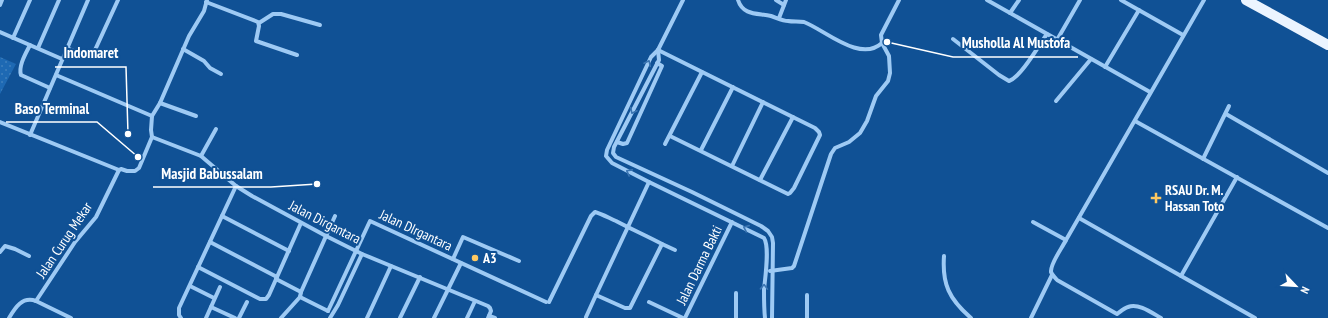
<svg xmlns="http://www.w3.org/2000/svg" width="1328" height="318" font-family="'PT Sans Narrow',sans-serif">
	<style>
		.park { fill: url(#park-dots) }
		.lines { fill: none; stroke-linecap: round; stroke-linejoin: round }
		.street { stroke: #9ecaf4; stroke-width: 4 }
		.primary { stroke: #ebf4ff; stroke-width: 10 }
		.oneway { stroke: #3b75b2 }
		.poi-dot { fill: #ffc961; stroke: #105195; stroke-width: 1.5 }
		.labels { text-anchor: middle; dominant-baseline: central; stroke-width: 4; stroke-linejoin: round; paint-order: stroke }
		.poi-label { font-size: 14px; font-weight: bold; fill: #fff; stroke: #105195; text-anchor: start }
		.street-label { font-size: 14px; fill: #fff; stroke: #105195 }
		.leader { fill: none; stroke: #fff; stroke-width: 1.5 }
		.callout-dot { fill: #fff; stroke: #105195; stroke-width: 1.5 }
		.callout-label { font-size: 15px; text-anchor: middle; font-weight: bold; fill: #fff; stroke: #105195; stroke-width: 4; stroke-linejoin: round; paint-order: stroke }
	</style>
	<defs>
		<pattern id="park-dots" width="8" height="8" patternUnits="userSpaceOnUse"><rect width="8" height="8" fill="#1e69b3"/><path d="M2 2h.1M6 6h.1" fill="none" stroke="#4080be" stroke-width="1.8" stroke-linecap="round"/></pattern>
	</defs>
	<rect width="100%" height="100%" fill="#105195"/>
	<!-- park -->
	<polygon class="park" points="0,57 16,64 0,94"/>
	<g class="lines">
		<!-- street -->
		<g class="street">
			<path d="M683 0 658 50 651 57 607 150 606 156 612 163 649 182 764 238C770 247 765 278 764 290 764 299 764 309 765 318"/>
			<path d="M738 0C743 16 758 13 771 16 777 18 783 21 788 21 793 22 799 21 804 22 825 30 860 63 882 43"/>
			<polyline points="776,0 784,5"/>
			<polyline points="987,0 1150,92"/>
			<polyline points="1121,0 1183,35"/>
			<polyline points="206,2 258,22 259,26 256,41 297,55"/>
			<polyline points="0,5 2,0"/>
			<polyline points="1010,13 1019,0"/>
			<polyline points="779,18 786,0"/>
			<polyline points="259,23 273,14 281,14 320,25"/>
			<polyline points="0,32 62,59"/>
			<polyline points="13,38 30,0"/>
			<path d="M953 39 999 75 1009 81C1021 77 1039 45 1047 34"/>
			<polyline points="1057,40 1080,0"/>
			<path d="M30 45C26 53 18 66 21 75L50 88"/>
			<polyline points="38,48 59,0"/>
			<polyline points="67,48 85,56 91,56 95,50 118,0"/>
			<polyline points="183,49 204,61 210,68 221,74"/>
			<polyline points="658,50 815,128 819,132 820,135 794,188 790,193 788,194 670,136"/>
			<polyline points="658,50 659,60 614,147 613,153 616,157 692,192 761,226 768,231 772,237 773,243 772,318"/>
			<polyline points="1105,67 1139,10"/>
			<polyline points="56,75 152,116"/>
			<polyline points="1056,101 1091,59"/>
			<polyline points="160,103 196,116"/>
			<polyline points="1226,114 1328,173"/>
			<polyline points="1135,121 1328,228"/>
			<polyline points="0,122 119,170"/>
			<polyline points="30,135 88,0"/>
			<polyline points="152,137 201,156 236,186 252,196 326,236 362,254 488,306 490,308 491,311 488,318"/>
			<polyline points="617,142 623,144 627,143 662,66 657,63"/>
			<polyline points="665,144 702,72"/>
			<polyline points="701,150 733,87"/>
			<polyline points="201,156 216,129"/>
			<polyline points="1203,159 1229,106"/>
			<polyline points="732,166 763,102"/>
			<polyline points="760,180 793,117"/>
			<polyline points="222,216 289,251"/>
			<polyline points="1079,218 1255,318"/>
			<polyline points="1033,222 1066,240"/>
			<polyline points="210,242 277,277"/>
			<polyline points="662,244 675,250"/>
			<polyline points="0,252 5,246 15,249 29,256"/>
			<path d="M944 256C942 284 949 299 971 318"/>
			<polyline points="453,259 463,237 519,261"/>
			<polyline points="198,267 260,299 266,299 269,295 301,223"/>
			<polyline points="770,271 792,268 794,266 831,154 835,148 849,142 860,133 867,121 876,96 888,81 890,73 889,56 882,43 881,35 899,0"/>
			<polyline points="1181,276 1237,177"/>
			<polyline points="276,279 301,292"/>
			<polyline points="190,286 214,298"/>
			<polyline points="300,297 301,292 335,216"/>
			<polyline points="300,297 328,311"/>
			<polyline points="36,301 71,318"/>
			<path d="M549 302 591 216 595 212C602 214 609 218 616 221 631 229 647 236 662 244L630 308H625L596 295 649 182"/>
			<polyline points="649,302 683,318"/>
			<polyline points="211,307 235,318"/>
			<polyline points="328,311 370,221 546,302"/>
			<polyline points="489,316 495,318"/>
			<polyline points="586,317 596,295"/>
			<path d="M9 318C15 308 22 296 36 301L75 242 96 217 119 170 121 169 127 171H135L139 168 152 137 151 130 152 116 160 103 189 36 204 11 207 0"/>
			<polyline points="181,318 179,315 179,308 236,186"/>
			<polyline points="206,318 220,287"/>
			<polyline points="239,318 247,302"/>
			<polyline points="281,318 300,297"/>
			<polyline points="330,318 338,305 362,254"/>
			<polyline points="367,318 391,266"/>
			<polyline points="400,318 420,277"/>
			<polyline points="434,318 461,263"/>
			<polyline points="467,318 475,301"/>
			<polyline points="685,318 732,222"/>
			<polyline points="736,318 736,293"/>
			<polyline points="807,318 807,295"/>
			<polyline points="1031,318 1052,275"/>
			<path d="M1161 318C1152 313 1139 303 1128 307 1124 308 1120 312 1117 314L1057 280C1055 277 1052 275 1051 272 1050 264 1062 248 1066 240L1204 0"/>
		</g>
		<!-- primary -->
		<polyline class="primary" points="1246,0 1328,45"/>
	</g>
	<!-- one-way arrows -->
	<defs><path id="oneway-chevron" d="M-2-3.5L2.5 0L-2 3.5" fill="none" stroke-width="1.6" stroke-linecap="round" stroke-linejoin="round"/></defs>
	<g class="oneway">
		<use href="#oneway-chevron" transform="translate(648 63) rotate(-64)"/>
		<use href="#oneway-chevron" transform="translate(633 111) rotate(117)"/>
		<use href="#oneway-chevron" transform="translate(629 172) rotate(-152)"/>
		<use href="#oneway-chevron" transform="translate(746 228) rotate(-156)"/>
		<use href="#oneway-chevron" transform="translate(764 287) rotate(-88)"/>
	</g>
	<!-- markers -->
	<g class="poi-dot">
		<path d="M1154 192h4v4h4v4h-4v4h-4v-4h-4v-4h4z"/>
		<circle cx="475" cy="258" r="4"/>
	</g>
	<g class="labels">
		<!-- poi labels -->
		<g class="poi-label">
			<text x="1165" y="190">RSAU Dr. M.<tspan x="1165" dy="16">Hassan Toto</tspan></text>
			<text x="483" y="258">A3</text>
		</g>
		<!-- street labels -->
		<g class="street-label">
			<text transform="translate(325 222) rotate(27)">Jalan Dirgantara</text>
			<text transform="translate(416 230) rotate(25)">Jalan DIrgantara</text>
			<text transform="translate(64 240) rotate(-56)">Jalan Curug Mekar</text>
			<text transform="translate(699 265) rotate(-64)">Jalan Darma Bakti</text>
		</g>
	</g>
	<!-- callouts -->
	<path class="leader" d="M887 42L953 57H1078M128 134L126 67H55M138 157L97 122H6M317 184L271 187H153"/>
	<g class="callout-dot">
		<circle cx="887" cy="42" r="4"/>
		<circle cx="128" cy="134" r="4"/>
		<circle cx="138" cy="157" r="4"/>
		<circle cx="317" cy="184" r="4"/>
	</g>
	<g class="callout-label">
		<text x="1016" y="48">Musholla Al Mustofa</text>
		<text x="91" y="58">Indomaret</text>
		<text x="52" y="114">Baso Terminal</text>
		<text x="212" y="179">Masjid Babussalam</text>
	</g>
	<!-- north arrow -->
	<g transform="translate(1296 286) rotate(115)" stroke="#105195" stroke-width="3" paint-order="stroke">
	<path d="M0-3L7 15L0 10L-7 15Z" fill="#ffffff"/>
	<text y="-6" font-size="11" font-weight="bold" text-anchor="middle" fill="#ffffff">N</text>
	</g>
</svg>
